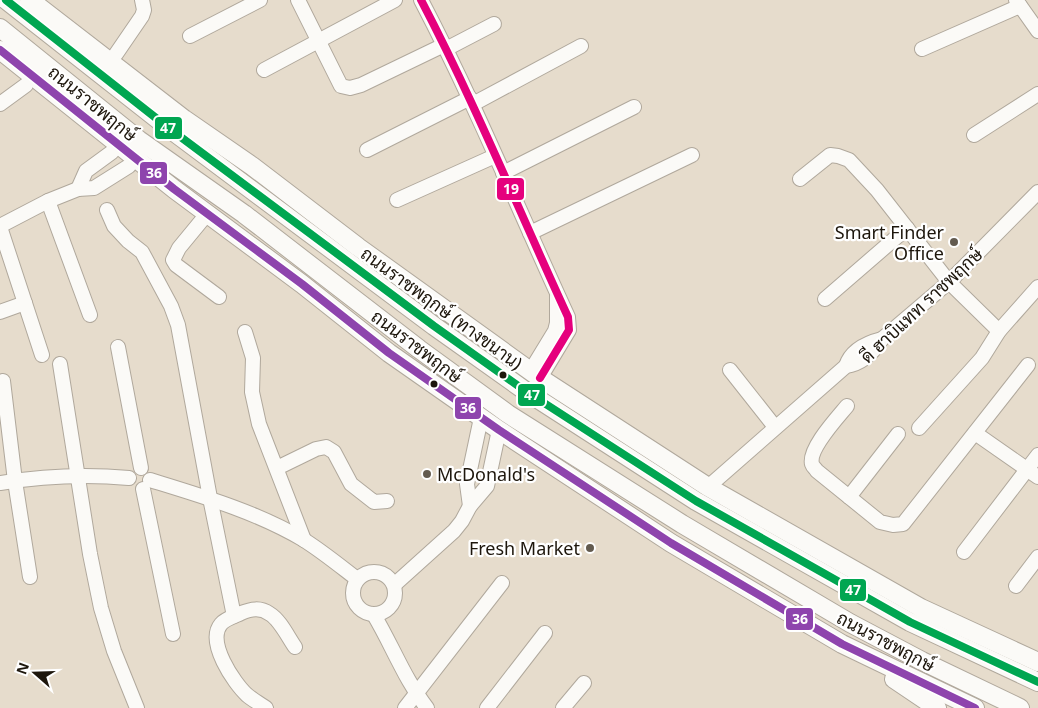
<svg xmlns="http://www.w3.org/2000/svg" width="1038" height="708" font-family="'Noto Sans',Sarabun,sans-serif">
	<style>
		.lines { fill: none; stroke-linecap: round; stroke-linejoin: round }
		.minor-casing { stroke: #b0a89c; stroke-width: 16 }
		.major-casing { stroke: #b0a89c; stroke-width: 20 }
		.minor { stroke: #fbfaf7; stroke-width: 14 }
		.major { stroke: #fbfaf7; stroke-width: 18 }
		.bus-1-casing { stroke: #fff; stroke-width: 11 }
		.bus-2-casing { stroke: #fff; stroke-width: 11 }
		.bus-3-casing { stroke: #fff; stroke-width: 11 }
		.bus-1 { stroke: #00a651; stroke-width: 8 }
		.bus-2 { stroke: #e5007d; stroke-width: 8 }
		.bus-3 { stroke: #8e44ad; stroke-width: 8 }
		.poi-dot { fill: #635b4f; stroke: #fff; stroke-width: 2 }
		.bus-dot { fill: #1d160c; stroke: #fff; stroke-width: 2 }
		.labels { text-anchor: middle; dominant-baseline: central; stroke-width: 4.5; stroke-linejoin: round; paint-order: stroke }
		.street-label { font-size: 18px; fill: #1d160c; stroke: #fff }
		.poi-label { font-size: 18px; fill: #1d160c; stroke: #fff; text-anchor: end }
		.line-badge { stroke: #fff; stroke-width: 2 }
		.badge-label { font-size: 14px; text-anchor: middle; font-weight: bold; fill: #fff }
	</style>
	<rect width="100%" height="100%" fill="#e6dccc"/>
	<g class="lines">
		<!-- minor casing -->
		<g class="minor-casing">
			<g id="minor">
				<polyline points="298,0 341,86 350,88 361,85 444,45"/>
				<path d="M421 0C475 103 519 211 568 317L569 330 540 378"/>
				<polyline points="1016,0 1038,31"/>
				<polyline points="190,36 260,0"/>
				<polyline points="446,49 494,24"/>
				<polyline points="922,49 1020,6"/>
				<polyline points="116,54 142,16 144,10 142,0"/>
				<polyline points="264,70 395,0"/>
				<polyline points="0,104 26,85"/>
				<polyline points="473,104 581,46"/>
				<polyline points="974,135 1038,94"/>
				<polyline points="367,150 470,98"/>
				<polyline points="503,173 634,107"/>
				<polyline points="800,179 830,155 838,156 849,160 877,190 949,282 999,331"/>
				<polyline points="78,189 86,171 112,152"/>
				<polyline points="397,200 495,156"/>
				<polyline points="48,201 90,315"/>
				<polyline points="107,210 114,226 128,241 142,252 171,306 178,325 210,498 234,616"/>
				<polyline points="207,214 179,248 173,260 176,265 219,297"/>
				<polyline points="0,226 48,201 78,189 94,188 129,166"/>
				<polyline points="0,227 42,355"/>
				<polyline points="530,233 692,155"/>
				<polyline points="825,299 907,228"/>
				<polyline points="0,312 25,303"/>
				<polyline points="245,332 253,358 252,392 259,424 304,540"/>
				<polyline points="118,347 141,468"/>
				<polyline points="60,364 90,554 101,608 114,651 137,708"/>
				<path d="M846 366C851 350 866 343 882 339"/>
				<polyline points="730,370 775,427"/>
				<polyline points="530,372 555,331 557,323 557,296"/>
				<polyline points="3,381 15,481 30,577"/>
				<path d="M847 406C838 417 808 449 812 464 813 467 815 468 817 471L880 522 893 525 903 524 1028 365"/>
				<polyline points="919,428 982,358 999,331 1038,287"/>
				<polyline points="975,433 1038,477"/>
				<polyline points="277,468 316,449 326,447 334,452 351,484 374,502 387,501"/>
				<path d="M150 480C202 496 257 512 304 540 323 552 340 566 357 579"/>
				<path d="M0 483C43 476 86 474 129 478"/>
				<path d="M708 487 846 366C862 364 873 353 882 339L949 282 1038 192"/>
				<polyline points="143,489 173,634"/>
				<polyline points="849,497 898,434"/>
				<polyline points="470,506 467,484 481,418"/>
				<polyline points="964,552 1038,455"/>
				<circle cx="374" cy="593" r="21"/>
				<polyline points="394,585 454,531 462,521 470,506 487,486 499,430"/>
				<polyline points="1016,586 1038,557"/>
				<path d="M374 615C392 645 405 680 427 708"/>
				<path d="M266 708C260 704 253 700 247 695 234 683 206 642 221 624 225 619 235 616 241 613 251 609 260 607 270 614 280 620 288 637 295 647"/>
				<polyline points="405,708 502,583"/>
				<polyline points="487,708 545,633"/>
				<polyline points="563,708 584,683"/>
			</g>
		</g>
		<!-- major casing -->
		<g class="major-casing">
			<g id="major">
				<polyline points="6,0 170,129 434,326 524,390 696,501 910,622 1038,682"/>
				<polyline points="30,0 184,119 252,166 358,247 540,378 708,487 921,608 1038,662"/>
				<polyline points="0,28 139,140 244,214 419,349 508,414 682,524 850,623 922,661 1020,708"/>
				<polyline points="0,50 174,189 302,284 389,353 499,430 671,543 842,644 975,708"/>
				<polyline points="894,679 937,708"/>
			</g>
		</g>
		<!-- minor -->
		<use href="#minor" class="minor"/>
		<!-- major -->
		<use href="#major" class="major"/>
		<!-- bus-1 casing -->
		<g class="bus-1-casing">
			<polyline id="bus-1" points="6,0 170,129 434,326 524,390 696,501 910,622 1038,682"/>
		</g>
		<!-- bus-2 casing -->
		<g class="bus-2-casing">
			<path id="bus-2" d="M421 0C475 103 519 211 568 317L569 330 540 378"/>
		</g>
		<!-- bus-3 casing -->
		<g class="bus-3-casing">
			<polyline id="bus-3" points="0,50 174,189 302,284 389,353 499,430 671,543 842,644 975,708"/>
		</g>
		<!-- bus-1 -->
		<use href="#bus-1" class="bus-1"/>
		<!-- bus-2 -->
		<use href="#bus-2" class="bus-2"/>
		<!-- bus-3 -->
		<use href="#bus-3" class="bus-3"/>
	</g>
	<!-- markers -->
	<g class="poi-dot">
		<circle cx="954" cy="242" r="5"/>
		<circle cx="427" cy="474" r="5"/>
		<circle cx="590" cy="548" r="5"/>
	</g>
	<g class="bus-dot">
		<circle cx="503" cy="375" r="4.5"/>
		<circle cx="434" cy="384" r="4.5"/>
	</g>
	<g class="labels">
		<!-- street labels -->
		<g class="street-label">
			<text transform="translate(93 103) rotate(39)">ถนนราชพฤกษ์</text>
			<text transform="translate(921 305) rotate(-43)">ดี ฮาบิแทท ราชพฤกษ์</text>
			<text transform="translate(442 308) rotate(36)">ถนนราชพฤกษ์ (ทางขนาน)</text>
			<text transform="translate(417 346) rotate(37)">ถนนราชพฤกษ์</text>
			<text transform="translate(886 641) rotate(28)">ถนนราชพฤกษ์</text>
		</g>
		<!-- poi labels -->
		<g class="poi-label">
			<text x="944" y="232">Smart Finder<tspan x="944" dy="21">Office</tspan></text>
			<text x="437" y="474" text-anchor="start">McDonald's</text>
			<text x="580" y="548">Fresh Market</text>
		</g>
	</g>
	<g class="line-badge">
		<rect x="154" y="116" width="29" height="24" rx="5" fill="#00a651"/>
		<rect x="139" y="161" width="29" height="24" rx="5" fill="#8e44ad"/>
		<rect x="496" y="177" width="29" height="24" rx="5" fill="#e5007d"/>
		<rect x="517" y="383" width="29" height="24" rx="5" fill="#00a651"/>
		<rect x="454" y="396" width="28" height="24" rx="5" fill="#8e44ad"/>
		<rect x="839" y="578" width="28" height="24" rx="5" fill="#00a651"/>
		<rect x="785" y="607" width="29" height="24" rx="5" fill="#8e44ad"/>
	</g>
	<g class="badge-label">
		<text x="168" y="133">47</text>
		<text x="154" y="178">36</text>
		<text x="511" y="194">19</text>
		<text x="532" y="400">47</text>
		<text x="468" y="413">36</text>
		<text x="853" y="595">47</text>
		<text x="800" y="624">36</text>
	</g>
	<!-- north arrow -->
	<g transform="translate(35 673) rotate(290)" stroke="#ffffff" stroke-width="4" paint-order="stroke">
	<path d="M0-4L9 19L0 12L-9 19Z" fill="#1d160c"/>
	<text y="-8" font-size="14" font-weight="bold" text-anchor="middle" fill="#1d160c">N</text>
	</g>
</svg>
